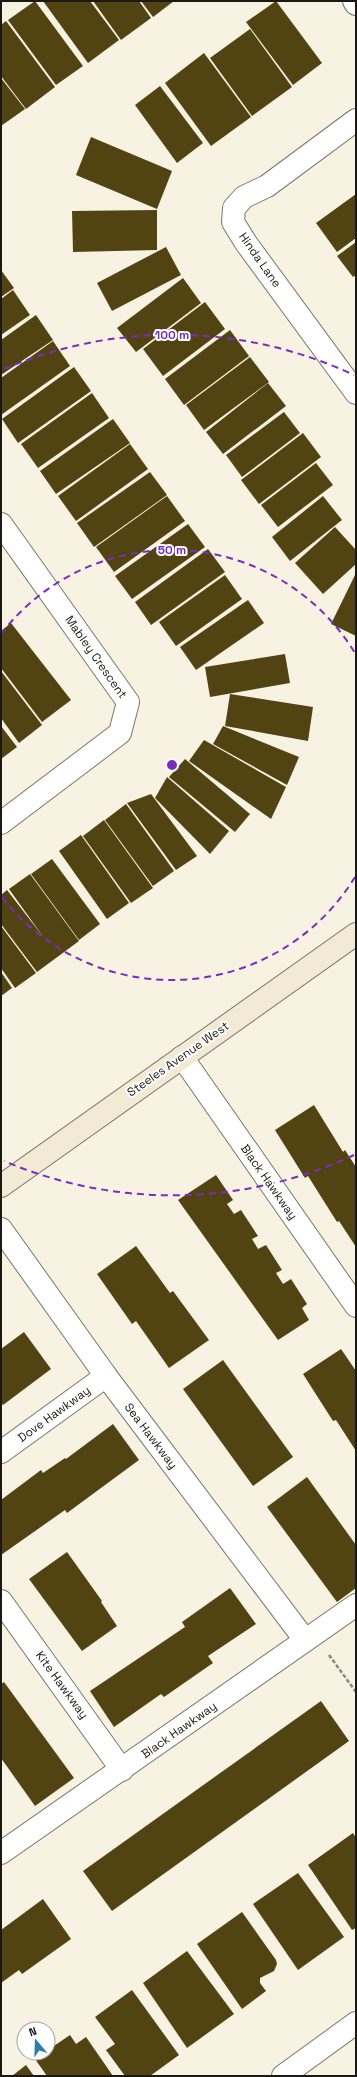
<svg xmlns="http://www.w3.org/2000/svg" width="357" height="2077" font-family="'Space Grotesk',sans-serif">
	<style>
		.building { fill: #524312 }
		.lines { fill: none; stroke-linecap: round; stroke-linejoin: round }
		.street-casing { stroke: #7c7769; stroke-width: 24 }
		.secondary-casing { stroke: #7c7769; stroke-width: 24 }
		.path { stroke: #8d897f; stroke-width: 2.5; stroke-dasharray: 4 2; stroke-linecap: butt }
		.street { stroke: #fff; stroke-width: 22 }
		.secondary { stroke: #f2ead4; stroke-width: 22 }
		.ring { fill: none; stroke: #7b2cbf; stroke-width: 2; stroke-dasharray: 7 5 }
		.labels { text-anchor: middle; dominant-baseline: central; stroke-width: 4; stroke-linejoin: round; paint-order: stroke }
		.street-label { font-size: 12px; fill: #1b1914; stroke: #fff }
		.centre { fill: #7b2cbf; stroke: #fff; stroke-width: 2 }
		.ring-label { font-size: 12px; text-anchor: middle; font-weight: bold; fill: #7b2cbf; stroke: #fff; stroke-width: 4; stroke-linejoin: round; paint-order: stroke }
	</style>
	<rect width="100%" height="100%" fill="#f7f2e2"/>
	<!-- building -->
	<g class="building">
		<polygon points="35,1 83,66 56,85 8,20"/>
		<polygon points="43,1 90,1 119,40 88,63"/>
		<polygon points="93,1 139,1 151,18 121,40"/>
		<polygon points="141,1 174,1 153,17"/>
		<polygon points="276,1 322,63 293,85 246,22"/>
		<polygon points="6,21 55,87 26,109 1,76 1,25"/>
		<polygon points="250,29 292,87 252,116 210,58"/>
		<polygon points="204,53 251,117 211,146 165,83"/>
		<polygon points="1,78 25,109 1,126"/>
		<polygon points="160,86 203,143 177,163 135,105"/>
		<polygon points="91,137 172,171 157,209 76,175"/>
		<polygon points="356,194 356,238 337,252 316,223"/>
		<polygon points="157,210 157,250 73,252 72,211"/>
		<polygon points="356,242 356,275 353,277 337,256"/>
		<polygon points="166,247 181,275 112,311 97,283"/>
		<polygon points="1,270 14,288 1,297"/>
		<polygon points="183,278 201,303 136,352 117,328"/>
		<polygon points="13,290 30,315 1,335 1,299"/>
		<polygon points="205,302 225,329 163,376 143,349"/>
		<polygon points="36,315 53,340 1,375 1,340"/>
		<polygon points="230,330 249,356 184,405 165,379"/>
		<polygon points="53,341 70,366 1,415 1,378"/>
		<polygon points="250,357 269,382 204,430 186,405"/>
		<polygon points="74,367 91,391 18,443 2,419"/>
		<polygon points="268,383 286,406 223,454 206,432"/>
		<polygon points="92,393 109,418 38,468 21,444"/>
		<polygon points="284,412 300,433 242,477 226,455"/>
		<polygon points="113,419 130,443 56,494 40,471"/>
		<polygon points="303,433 321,457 259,504 241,480"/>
		<polygon points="130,444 148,469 76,521 58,496"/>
		<polygon points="316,463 333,485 278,527 261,505"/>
		<polygon points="150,472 167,495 94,547 77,523"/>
		<polygon points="167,496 185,521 114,572 96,547"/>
		<polygon points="323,496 342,520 290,561 272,537"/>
		<polygon points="188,524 205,547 132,599 115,576"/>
		<polygon points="335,527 356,550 356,564 323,594 295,563"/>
		<polygon points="208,549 225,572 151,625 135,602"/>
		<polygon points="356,573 356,636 331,624"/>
		<polygon points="225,575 242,599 176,646 159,622"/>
		<polygon points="248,600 264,623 196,670 180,647"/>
		<polygon points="11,623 71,700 42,722 1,668 1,631"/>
		<polygon points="285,654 290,683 210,697 205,667"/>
		<polygon points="1,671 42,725 19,743 1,718"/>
		<polygon points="230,694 313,707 308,741 225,726"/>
		<polygon points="1,726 17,747 1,759"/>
		<polygon points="223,726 299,757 287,785 213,744"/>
		<polygon points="204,740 286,787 271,819 189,761"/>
		<polygon points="185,759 250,814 235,832 169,777"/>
		<polygon points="167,777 229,831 210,854 155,798"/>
		<polygon points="151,794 197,856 176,870 127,803"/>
		<polygon points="126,804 174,871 153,886 105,820"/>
		<polygon points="104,820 153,888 131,903 83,836"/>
		<polygon points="81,835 129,903 107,919 59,851"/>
		<polygon points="52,859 100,924 79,940 31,874"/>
		<polygon points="30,874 79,941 37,972 1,924 1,895 7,890 44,938 9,889"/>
		<polygon points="1,926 36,973 15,988 1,968"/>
		<polygon points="1,972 12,988 1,996"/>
		<polygon points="314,1105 343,1152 345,1150 356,1167 356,1247 339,1221 337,1222 308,1176 305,1178 275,1130"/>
		<polygon points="216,1175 233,1200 227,1204 234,1214 241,1210 258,1236 252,1239 258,1249 266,1245 282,1270 276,1273 283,1284 291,1279 307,1304 302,1308 309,1320 278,1340 178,1200"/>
		<polygon points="136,1246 170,1293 173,1291 209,1340 169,1368 136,1321 132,1324 97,1274"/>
		<polygon points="24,1332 51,1369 3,1405 1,1403 1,1349"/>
		<polygon points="341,1349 356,1371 356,1451 336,1420 333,1421 303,1374"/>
		<polygon points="223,1360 293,1457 253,1486 183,1389"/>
		<polygon points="113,1424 139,1460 67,1513 65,1510 1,1555 1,1500 41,1470 43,1473 65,1458 66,1459"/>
		<polygon points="307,1477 356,1545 356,1588 337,1602 267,1507"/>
		<polygon points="67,1552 102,1601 101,1602 117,1626 82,1651 29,1579"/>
		<polygon points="230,1588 256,1624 208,1656 213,1663 164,1697 161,1694 114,1727 90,1691 185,1627 182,1622"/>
		<polygon points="4,1682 74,1778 35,1806 1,1758 1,1684"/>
		<polygon points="321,1701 349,1741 112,1911 83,1871"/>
		<polygon points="353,1833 356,1838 356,1928 352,1930 308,1865"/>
		<polygon points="298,1873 344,1937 298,1970 253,1904"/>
		<polygon points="43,1899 71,1939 22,1974 19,1970 1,1983 1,1930"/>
		<polygon points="242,1912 276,1960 277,1964 274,1971 260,1978 260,1983 266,1991 242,2009 197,1944"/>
		<polygon points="187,1951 234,2014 187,2048 143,1983"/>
		<polygon points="132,1990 179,2055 150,2076 125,2076 106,2050 115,2044 95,2017"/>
		<polygon points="70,2035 76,2044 86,2037 113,2076 47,2076 35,2059 44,2053 48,2053 48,2050"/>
		<polygon points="26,2065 34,2076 12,2076"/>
	</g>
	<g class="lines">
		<!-- street casing -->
		<g class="street-casing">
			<g id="street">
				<polyline points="354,1 356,4"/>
				<polyline points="356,120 267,186 244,197 234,208 233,222 246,243 356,393"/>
				<polyline points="1,524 128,702 120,733 1,823"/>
				<polyline points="182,1057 356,1306"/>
				<polyline points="1,1229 106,1376 305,1640"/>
				<polyline points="1,1452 106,1376"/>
				<polyline points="1,1601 122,1770"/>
				<polyline points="1,1853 356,1605"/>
				<polyline points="283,2076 356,2023"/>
			</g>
		</g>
		<!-- secondary casing -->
		<g class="secondary-casing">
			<polyline id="secondary" points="1,1186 356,934"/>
		</g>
		<!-- path -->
		<polyline class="path" points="329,1655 356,1692"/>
		<!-- street -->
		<use href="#street" class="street"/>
		<!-- secondary -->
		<use href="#secondary" class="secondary"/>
	</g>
	<!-- distance rings -->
	<g class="ring">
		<path d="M355 877A215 215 0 0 1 1 896M1 634A215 215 0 0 1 355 653"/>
		<path d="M354 1155A430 430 0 0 1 4 1161M4 369A430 430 0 0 1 354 375"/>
	</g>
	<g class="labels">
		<!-- street labels -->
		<g class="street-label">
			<text transform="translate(260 260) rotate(55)">Hinda Lane</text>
			<text transform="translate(96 657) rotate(55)">Mabley Crescent</text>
			<text transform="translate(178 1059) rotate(-35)">Steeles Avenue West</text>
			<text transform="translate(269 1182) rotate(55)">Black Hawkway</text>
			<text transform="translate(54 1414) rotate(-36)">Dove Hawkway</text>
			<text transform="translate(151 1436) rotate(53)">Sea Hawkway</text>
			<text transform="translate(62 1685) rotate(54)">Kite Hawkway</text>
			<text transform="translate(179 1730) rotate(-35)">Black Hawkway</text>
		</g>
	</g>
	<circle cx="172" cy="765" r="6" class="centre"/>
	<g class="ring-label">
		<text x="172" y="339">100 m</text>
		<text x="172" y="554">50 m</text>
	</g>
	<!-- border -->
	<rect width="357" height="2077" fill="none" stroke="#1b1914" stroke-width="4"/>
	<!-- north arrow -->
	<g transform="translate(36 2041) rotate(341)"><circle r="19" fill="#ffffff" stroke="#a4a3a1"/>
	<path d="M0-3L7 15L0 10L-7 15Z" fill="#2e7daf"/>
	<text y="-6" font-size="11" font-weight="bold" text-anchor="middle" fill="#1b1914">N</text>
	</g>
</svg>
